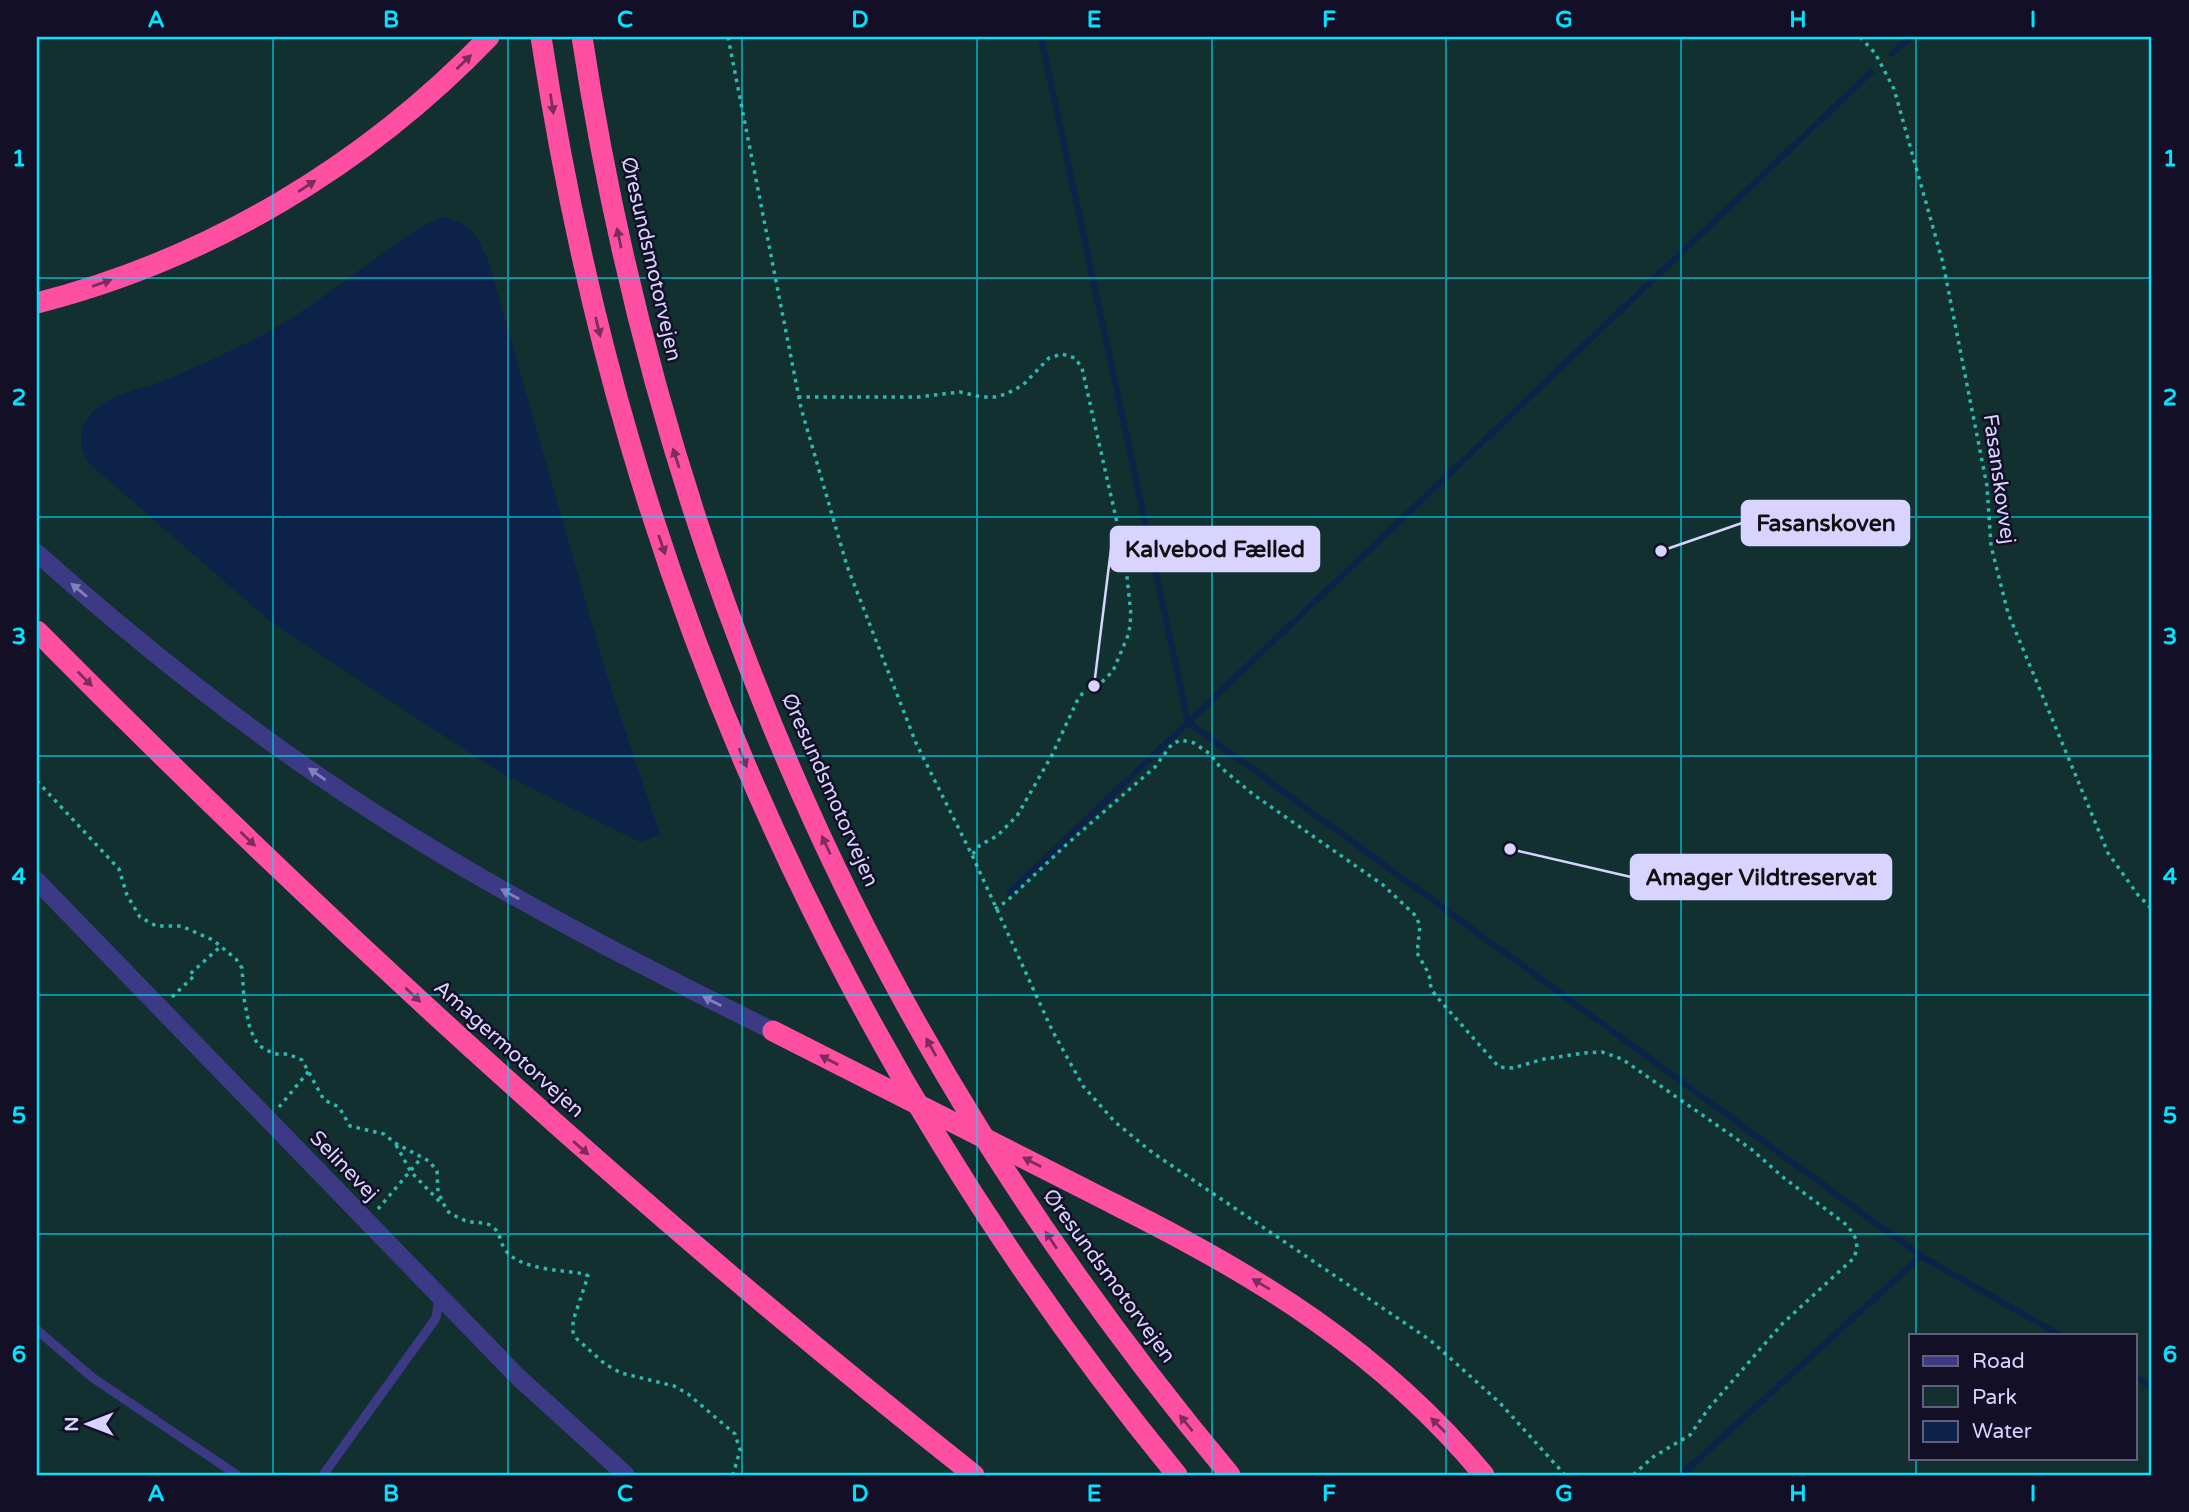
<svg xmlns="http://www.w3.org/2000/svg" width="2189" height="1512" font-family="'Varela Round',sans-serif">
	<style>
		.green { fill: #12302f; fill-rule: evenodd }
		.water { fill: #0c2248 }
		.lines { fill: none; stroke-linecap: round; stroke-linejoin: round }
		.stream { stroke: #0c2248; stroke-width: 6 }
		.path { stroke: #2fb8b0; stroke-width: 3.5; stroke-dasharray: 3.5 5; stroke-linecap: butt }
		.service { stroke: #3d3a85; stroke-width: 9 }
		.minor { stroke: #3d3a85; stroke-width: 18 }
		.tertiary { stroke: #3d3a85; stroke-width: 18 }
		.motorway { stroke: #ff4fa3; stroke-width: 21 }
		.motorway-bridge { stroke: #ff4fa3; stroke-width: 21 }
		.oneway { fill: #7d2c5e }
		.oneway2 { fill: #837fbc }
		.grid { fill: none; stroke: #00e5ff; stroke-width: 2; stroke-opacity: 0.55 }
		.labels { text-anchor: middle; dominant-baseline: central; stroke-width: 5; stroke-linejoin: round; paint-order: stroke }
		.street-label { font-size: 21px; fill: #d9d4ff; stroke: #130f26 }
		.leader { fill: none; stroke: #d9d4ff; stroke-width: 2.5 }
		.callout-dot { fill: #d9d4ff; stroke: #130f26; stroke-width: 2.5 }
		.callout { fill: #d9d4ff; stroke: #d9d4ff; stroke-width: 2.5 }
		.callout-label { font-size: 23px; text-anchor: middle; font-weight: bold; fill: #111 }
		.neatline { fill: none; stroke: #00e5ff; stroke-width: 2.5 }
		.grid-label { font-size: 23px; text-anchor: middle; font-weight: bold; fill: #00e5ff }
	</style>
	<rect width="100%" height="100%" fill="#130f26"/>
	<!-- green -->
	<path class="green" d="M37 37H2152V1475H37ZM1911 1335H2135V1458H1911Z"/>
	<!-- water -->
	<path class="water" d="M442 217C474 224 477 236 489 263L605 670 660 835 640 842 499 772 272 623 91 465C78 450 77 429 92 413 110 393 145 389 169 379 196 367 224 354 251 341 294 320 332 290 371 262 394 245 415 228 442 217Z"/>
	<g class="lines">
		<!-- stream -->
		<g class="stream">
			<polyline points="1041,37 1188,722 1921,1256 2060,1335"/>
			<polyline points="1892,54 1911,37"/>
			<polyline points="1010,892 1871,72"/>
			<polyline points="2135,1377 2152,1387"/>
			<polyline points="1681,1475 1921,1256"/>
		</g>
		<!-- path -->
		<g class="path">
			<polyline points="728,37 801,408 847,566 916,743 972,855 1052,1030 1083,1086 1115,1122 1153,1153 1430,1340 1500,1403 1565,1475"/>
			<polyline points="1860,37 1875,53 1894,89 1943,263 1987,486 1991,546 2008,613 2108,853 2138,895 2152,909"/>
			<polyline points="798,397 918,397 960,392 982,397 995,397 1006,394 1023,385 1049,358 1062,354 1075,358 1082,368 1125,558 1131,615 1129,633 1113,671 1100,684 1082,694 1077,701 1052,755 1017,816 997,836 980,845 972,855"/>
			<path d="M37 781 119 869 127 895 140 917 156 926H181L213 940 236 959 242 968 244 999 250 1029 258 1045 274 1054H288L302 1060 324 1100 339 1107 350 1126 384 1134 395 1143 429 1161 437 1171 438 1192 447 1211C455 1216 463 1221 472 1222 479 1223 487 1222 493 1227 501 1233 500 1244 506 1251 521 1270 562 1270 585 1274L588 1276 573 1321V1332L577 1339 605 1364 621 1373 674 1386 688 1394 735 1434 740 1450 733 1475"/>
			<polyline points="995,909 1007,901 1067,844 1155,767 1172,744 1181,740 1194,743 1210,754 1220,767 1254,795 1383,885 1416,916 1420,926 1417,953 1429,974 1431,988 1436,996 1499,1067 1513,1068 1544,1059 1585,1053 1602,1052 1622,1059 1751,1149 1784,1178 1848,1226 1856,1239 1857,1248 1854,1258 1782,1324 1709,1408 1690,1435 1653,1457 1633,1475"/>
			<polyline points="172,997 193,977 190,974 221,946"/>
			<polyline points="279,1107 309,1071"/>
			<polyline points="396,1145 411,1172 440,1202"/>
			<polyline points="378,1209 422,1157"/>
		</g>
		<!-- service -->
		<g class="service">
			<polyline points="37,1330 93,1378 237,1475"/>
			<polyline points="323,1475 436,1318 439,1297"/>
		</g>
		<!-- minor -->
		<polyline class="minor" points="37,881 518,1377 626,1475"/>
		<!-- tertiary -->
		<path class="tertiary" d="M37 553C150 654 271 749 400 829 520 904 646 968 773 1031"/>
		<!-- motorway -->
		<g class="motorway">
			<path d="M541 37C562 174 591 310 630 443 740 820 929 1172 1177 1475"/>
			<path d="M582 37C641 423 773 799 980 1131 1056 1252 1139 1366 1230 1475"/>
			<path d="M37 303C209 259 366 165 489 37"/>
			<path d="M37 631C333 930 644 1214 974 1475"/>
			<path d="M1114 1204C1257 1275 1381 1351 1484 1475"/>
		</g>
		<!-- motorway-bridge -->
		<polyline class="motorway-bridge" points="773,1031 1114,1204"/>
	</g>
	<!-- one-way arrows -->
	<defs><path id="oneway-solid" d="M-6-.8H1V-3.2L6.5 0L1 3.2V.8H-6Z" transform="scale(1.75)"/></defs>
	<g class="oneway">
		<use href="#oneway-solid" transform="translate(464 62) rotate(-44)"/>
		<use href="#oneway-solid" transform="translate(552 104) rotate(81)"/>
		<use href="#oneway-solid" transform="translate(307 186) rotate(-33)"/>
		<use href="#oneway-solid" transform="translate(619 238) rotate(-102)"/>
		<use href="#oneway-solid" transform="translate(102 283) rotate(-19)"/>
		<use href="#oneway-solid" transform="translate(598 327) rotate(76)"/>
		<use href="#oneway-solid" transform="translate(676 458) rotate(-108)"/>
		<use href="#oneway-solid" transform="translate(662 545) rotate(71)"/>
		<use href="#oneway-solid" transform="translate(85 679) rotate(45)"/>
		<use href="#oneway-solid" transform="translate(743 758) rotate(68)"/>
		<use href="#oneway-solid" transform="translate(248 839) rotate(44)"/>
		<use href="#oneway-solid" transform="translate(826 845) rotate(-115)"/>
		<use href="#oneway-solid" transform="translate(413 995) rotate(43)"/>
		<use href="#oneway-solid" transform="translate(931 1047) rotate(-119)"/>
		<use href="#oneway-solid" transform="translate(829 1060) rotate(-153)"/>
		<use href="#oneway-solid" transform="translate(581 1148) rotate(41)"/>
		<use href="#oneway-solid" transform="translate(1032 1162) rotate(-153)"/>
		<use href="#oneway-solid" transform="translate(1051 1240) rotate(-124)"/>
		<use href="#oneway-solid" transform="translate(1261 1284) rotate(-149)"/>
		<use href="#oneway-solid" transform="translate(1186 1423) rotate(-129)"/>
		<use href="#oneway-solid" transform="translate(1438 1425) rotate(-135)"/>
	</g>
	<g class="oneway2">
		<use href="#oneway-solid" transform="translate(79 590) rotate(-140)"/>
		<use href="#oneway-solid" transform="translate(317 774) rotate(-145)"/>
		<use href="#oneway-solid" transform="translate(510 894) rotate(-151)"/>
		<use href="#oneway-solid" transform="translate(712 1001) rotate(-153)"/>
	</g>
	<!-- grid -->
	<path class="grid" d="M273 37V1475M508 37V1475M742 37V1475M977 37V1475M1212 37V1475M1446 37V1475M1681 37V1475M1916 37V1335M37 278H2152M37 517H2152M37 756H2152M37 995H2152M37 1234H2152M1916 1458V1475"/>
	<g class="labels">
		<!-- street labels -->
		<g class="street-label">
			<text transform="translate(651 259) rotate(77)">Øresundsmotorvejen</text>
			<text transform="translate(1999 479) rotate(82)">Fasanskovvej</text>
			<text transform="translate(830 790) rotate(66)">Øresundsmotorvejen</text>
			<text transform="translate(509 1049) rotate(42)">Amagermotorvejen</text>
			<text transform="translate(344 1166) rotate(46)">Selinevej</text>
			<text transform="translate(1109 1276) rotate(54)">Øresundsmotorvejen</text>
		</g>
	</g>
	<!-- callouts -->
	<path class="leader" d="M1661 551L1742 523M1094 686L1111 549M1510 849L1631 877"/>
	<g class="callout-dot">
		<circle cx="1661" cy="551" r="7"/>
		<circle cx="1094" cy="686" r="7"/>
		<circle cx="1510" cy="849" r="7"/>
	</g>
	<g class="callout">
		<rect x="1742" y="501" width="167" height="44" rx="7"/>
		<rect x="1111" y="527" width="208" height="44" rx="7"/>
		<rect x="1631" y="855" width="260" height="44" rx="7"/>
	</g>
	<g class="callout-label">
		<text x="1826" y="531">Fasanskoven</text>
		<text x="1215" y="557">Kalvebod Fælled</text>
		<text x="1761" y="885">Amager Vildtreservat</text>
	</g>
	<!-- border -->
	<rect width="2189" height="1512" fill="none" stroke="#130f26" stroke-width="77"/>
	<!-- legend -->
	<rect x="1909" y="1334" width="228" height="126" fill="#130f26" stroke="#625e7d" stroke-width="2"/>
	<rect x="1923" y="1356" width="35" height="10" fill="#3d3a85" stroke="#625e7d" stroke-width="2"/>
	<text x="1972" y="1368" font-size="21" fill="#d9d4ff">Road</text>
	<rect x="1923" y="1386" width="35" height="21" fill="#12302f" stroke="#625e7d" stroke-width="2"/>
	<text x="1972" y="1404" font-size="21" fill="#d9d4ff">Park</text>
	<rect x="1923" y="1421" width="35" height="21" fill="#0c2248" stroke="#625e7d" stroke-width="2"/>
	<text x="1972" y="1438" font-size="21" fill="#d9d4ff">Water</text>
	<!-- north arrow -->
	<g transform="translate(88 1424) rotate(270)" stroke="#130f26" stroke-width="5" paint-order="stroke">
	<path d="M0-5L12 26L0 18L-12 26Z" fill="#d9d4ff"/>
	<text y="-10" font-size="19" font-weight="bold" text-anchor="middle" fill="#d9d4ff">N</text>
	</g>
	<rect x="38" y="38" width="2112" height="1436" class="neatline"/>
	<g class="grid-label">
		<text x="156" y="27">A</text>
		<text x="391" y="27">B</text>
		<text x="625" y="27">C</text>
		<text x="860" y="27">D</text>
		<text x="1094" y="27">E</text>
		<text x="1329" y="27">F</text>
		<text x="1564" y="27">G</text>
		<text x="1798" y="27">H</text>
		<text x="2033" y="27">I</text>
		<text x="19" y="166">1</text>
		<text x="2170" y="166">1</text>
		<text x="19" y="405">2</text>
		<text x="2170" y="405">2</text>
		<text x="19" y="644">3</text>
		<text x="2170" y="644">3</text>
		<text x="19" y="884">4</text>
		<text x="2170" y="884">4</text>
		<text x="19" y="1123">5</text>
		<text x="2170" y="1123">5</text>
		<text x="19" y="1362">6</text>
		<text x="2170" y="1362">6</text>
		<text x="156" y="1501">A</text>
		<text x="391" y="1501">B</text>
		<text x="625" y="1501">C</text>
		<text x="860" y="1501">D</text>
		<text x="1094" y="1501">E</text>
		<text x="1329" y="1501">F</text>
		<text x="1564" y="1501">G</text>
		<text x="1798" y="1501">H</text>
		<text x="2033" y="1501">I</text>
	</g>
</svg>
